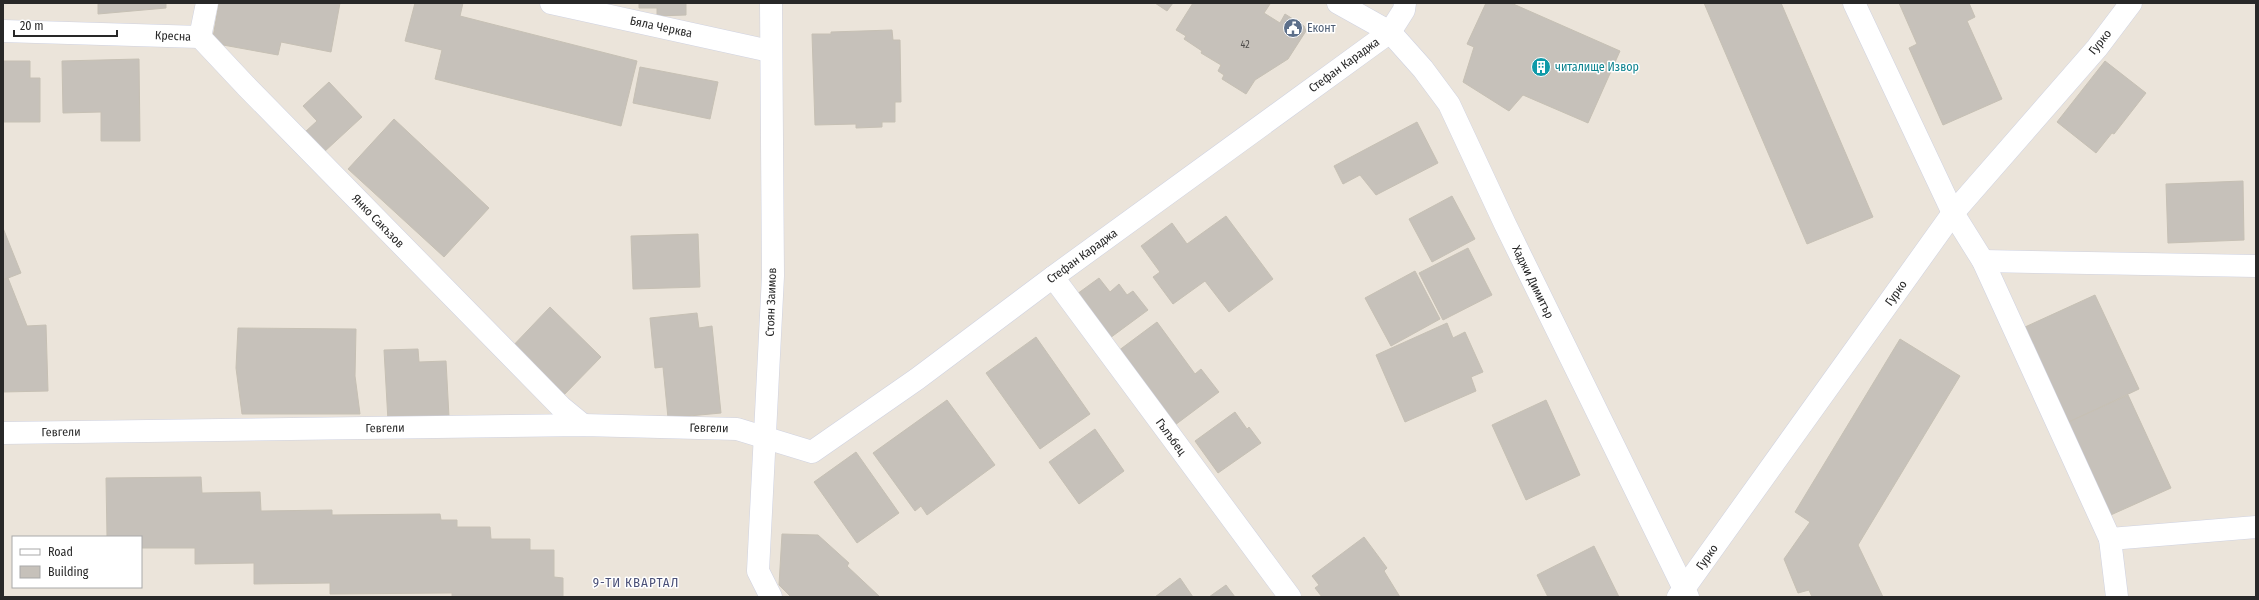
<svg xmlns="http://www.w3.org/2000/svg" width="2259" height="600" font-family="'Fira Sans Condensed',sans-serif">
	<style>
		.building { fill: #c6c1ba; stroke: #c6c0b4 }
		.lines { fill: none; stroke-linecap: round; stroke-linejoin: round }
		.minor-casing { stroke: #cfd2e1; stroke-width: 23 }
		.tertiary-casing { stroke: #cfd2e1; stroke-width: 23 }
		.minor { stroke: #fff; stroke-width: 22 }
		.tertiary { stroke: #fff; stroke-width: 22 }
		.labels { text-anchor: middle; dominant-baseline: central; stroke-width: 3; stroke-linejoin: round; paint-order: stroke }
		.number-label { font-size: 10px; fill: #504e4c }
		.street-label { font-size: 12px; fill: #282828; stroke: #fff }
		.service-label { font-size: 12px; fill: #4e5e75; stroke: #fff; text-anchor: start }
		.culture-label { font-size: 12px; fill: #0d838f; stroke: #fff; text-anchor: start }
		.neighbourhood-label { font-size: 13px; letter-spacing: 1px; fill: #4a5078; stroke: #fff }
	</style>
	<rect width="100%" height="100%" fill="#ebe4da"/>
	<!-- building -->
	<g class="building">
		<polygon points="98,3 166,3 166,8 98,14"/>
		<polygon points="219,3 340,3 331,52 281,42 278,55 212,43"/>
		<polygon points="415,3 463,3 460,16 637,61 621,126 435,79 442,50 405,41"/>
		<polygon points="639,3 686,3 686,15 657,16 657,8 639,8"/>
		<polygon points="1155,3 1173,3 1167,11"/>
		<polygon points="1193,3 1268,3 1270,4 1264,13 1280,23 1285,14 1304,26 1306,31 1288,59 1255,80 1246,94 1222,79 1224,75 1218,71 1221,65 1201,53 1202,51 1184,39 1186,36 1176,30"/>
		<polygon points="1486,3 1511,3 1620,51 1588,123 1523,95 1509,111 1463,82 1474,47 1467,44"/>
		<polygon points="1704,3 1781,3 1873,217 1807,244"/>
		<polygon points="1899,3 1969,3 1975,17 1967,21 2002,99 1943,125 1909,48 1917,44"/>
		<polygon points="892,30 893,40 900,40 901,102 895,102 895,122 882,122 882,127 856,128 856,124 815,125 812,34 831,34 831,32"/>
		<polygon points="139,59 140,141 101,141 101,112 63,113 62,61"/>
		<polygon points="3,61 30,61 30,78 40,78 40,122 3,122"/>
		<polygon points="2105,61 2146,93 2114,134 2112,133 2096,153 2057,122"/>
		<polygon points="640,67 718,82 710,119 633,103"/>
		<polygon points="329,82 362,117 324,152 305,132 317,121 303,106"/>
		<polygon points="394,119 489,208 444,257 348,169"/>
		<polygon points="1417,122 1438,163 1376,195 1360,175 1343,184 1334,166"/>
		<polygon points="2243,181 2244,240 2168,243 2166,184"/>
		<polygon points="1452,196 1475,239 1432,262 1409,219"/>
		<polygon points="1226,216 1273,279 1229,312 1205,281 1173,304 1153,277 1160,272 1141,246 1172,223 1187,244"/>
		<polygon points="3,228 21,273 3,280"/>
		<polygon points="698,234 700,287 633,289 631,236"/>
		<polygon points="1468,248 1492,295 1443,320 1419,273"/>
		<polygon points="1415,271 1440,319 1391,346 1365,298"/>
		<polygon points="8,278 27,326 46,325 48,391 3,392 3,280"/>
		<polygon points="1099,278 1110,292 1119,284 1127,295 1133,291 1148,310 1110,338 1077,294"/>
		<polygon points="2095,295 2139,389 2069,422 2025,327"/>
		<polygon points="550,307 601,357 559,400 508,351"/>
		<polygon points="697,313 699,328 712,326 721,413 668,418 663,367 655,368 650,318"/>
		<polygon points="1157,322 1195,374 1201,369 1219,392 1175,425 1118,351"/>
		<polygon points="1447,323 1453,338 1465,332 1483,372 1471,377 1476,391 1405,422 1376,355"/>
		<polygon points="238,328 356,329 355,376 360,414 242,414 236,368"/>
		<polygon points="1036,337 1090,414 1040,449 986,373"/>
		<polygon points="1900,339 1960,376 1858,545 1883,597 1812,597 1809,590 1798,593 1784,559 1810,522 1795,512"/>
		<polygon points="418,349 419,362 446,361 449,417 388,421 384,350"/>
		<polygon points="2128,395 2171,488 2104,518 2062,425"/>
		<polygon points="947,400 995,465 927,515 921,506 915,511 873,453"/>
		<polygon points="1546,400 1580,475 1526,500 1492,425"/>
		<polygon points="1235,412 1247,429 1249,427 1261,443 1218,473 1195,441"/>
		<polygon points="1095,429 1124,471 1079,504 1049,462"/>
		<polygon points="856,452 899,513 857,543 814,482"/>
		<polygon points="201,477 202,493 260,492 261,511 332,510 332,515 440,514 441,520 457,520 457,527 490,527 491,539 530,539 530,550 554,550 554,577 563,578 563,597 452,597 452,593 330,594 330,583 254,584 254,563 195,564 195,548 141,548 141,537 107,537 106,478"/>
		<polygon points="782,534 818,535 849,563 847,566 880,597 791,597 779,585"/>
		<polygon points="1364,537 1387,568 1384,571 1400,597 1322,597 1315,588 1319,585 1312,576"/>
		<polygon points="1594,546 1619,597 1548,597 1537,575"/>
		<polygon points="1180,578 1193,597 1155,597"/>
		<polygon points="1226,585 1235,597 1209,597"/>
	</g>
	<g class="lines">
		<!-- minor casing -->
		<g class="minor-casing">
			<g id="minor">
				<polyline points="207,3 200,37 246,86 561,407 583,425"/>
				<polyline points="551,3 770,51"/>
				<polyline points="1854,3 1953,213 1983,261 2110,539 2117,597"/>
				<polyline points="3,31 200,37"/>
				<polyline points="1983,261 2256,266"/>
				<polyline points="1053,277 1290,597"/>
				<polyline points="3,433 583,425 737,429 812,452 917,379 1053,277 1390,32"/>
				<polyline points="2110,539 2256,527"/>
				<polyline points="771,597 758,571 773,276 771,3"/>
				<polyline points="1678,597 1953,213 2097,48 2131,3"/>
			</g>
		</g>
		<!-- tertiary casing -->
		<g class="tertiary-casing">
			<g id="tertiary">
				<polyline points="1338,3 1390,32 1423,69 1449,104 1505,224 1688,597"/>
				<polyline points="1390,32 1404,10 1405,3"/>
			</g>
		</g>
		<!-- minor -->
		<use href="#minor" class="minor"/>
		<!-- tertiary -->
		<use href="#tertiary" class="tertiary"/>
	</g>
	<!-- icons -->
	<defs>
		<g id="civic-disc" transform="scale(1)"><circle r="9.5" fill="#5c6f8a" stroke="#fff"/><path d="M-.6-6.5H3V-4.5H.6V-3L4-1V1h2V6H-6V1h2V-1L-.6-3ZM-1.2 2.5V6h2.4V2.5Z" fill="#fff"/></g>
		<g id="building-disc" transform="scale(1)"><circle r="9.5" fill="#0f9aa8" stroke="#fff"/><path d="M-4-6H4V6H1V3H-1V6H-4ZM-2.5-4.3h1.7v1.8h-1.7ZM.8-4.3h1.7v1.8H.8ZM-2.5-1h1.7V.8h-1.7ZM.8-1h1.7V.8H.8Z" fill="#fff"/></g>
	</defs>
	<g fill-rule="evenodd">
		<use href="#civic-disc" x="1293" y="28"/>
		<use href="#building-disc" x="1541" y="67"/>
	</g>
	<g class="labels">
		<!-- number labels -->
		<g class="number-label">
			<text x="1245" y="45">42</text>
		</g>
		<!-- street labels -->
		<g class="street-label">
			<text transform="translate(661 27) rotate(12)">Бяла Черква</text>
			<text transform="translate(173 36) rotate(2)">Кресна</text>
			<text transform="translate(2100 42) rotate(-51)">Гурко</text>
			<text transform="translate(1344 65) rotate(-36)">Стефан Караджа</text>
			<text transform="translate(378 221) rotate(46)">Янко Сакъзов</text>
			<text transform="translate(1082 256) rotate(-36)">Стефан Караджа</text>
			<text transform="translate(1533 282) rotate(64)">Хаджи Димитър</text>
			<text transform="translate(1896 293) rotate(-54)">Гурко</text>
			<text transform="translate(771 302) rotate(-88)">Стоян Заимов</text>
			<text transform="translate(385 428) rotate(-1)">Гевгели</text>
			<text transform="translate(709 428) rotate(1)">Гевгели</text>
			<text transform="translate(61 432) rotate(-1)">Гевгели</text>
			<text transform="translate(1171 437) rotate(54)">Гълъбец</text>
			<text transform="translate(1707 557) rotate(-54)">Гурко</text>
		</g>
		<!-- service labels -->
		<g class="service-label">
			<text x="1307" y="28">Еконт</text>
		</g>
		<!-- culture labels -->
		<g class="culture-label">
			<text x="1555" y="67">читалище Извор</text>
		</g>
		<!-- neighbourhood labels -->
		<g class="neighbourhood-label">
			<text x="636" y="582">9-ТИ КВАРТАЛ</text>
		</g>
	</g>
	<!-- border -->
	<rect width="2259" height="600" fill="none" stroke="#282828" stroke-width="8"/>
	<!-- legend -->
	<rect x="12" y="536" width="130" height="52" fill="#ffffff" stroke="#a9a9a9"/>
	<rect x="20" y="549" width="20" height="6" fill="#ffffff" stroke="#a9a9a9"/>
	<text x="48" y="556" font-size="12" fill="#282828">Road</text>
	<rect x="20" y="566" width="20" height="12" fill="#c6c1ba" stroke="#a9a9a9"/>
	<text x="48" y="576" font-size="12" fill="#282828">Building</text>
	<!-- scale -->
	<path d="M14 30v6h103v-6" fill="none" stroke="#282828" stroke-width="2"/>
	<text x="20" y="30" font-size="12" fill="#282828" stroke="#ffffff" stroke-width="3" paint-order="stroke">20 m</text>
</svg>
